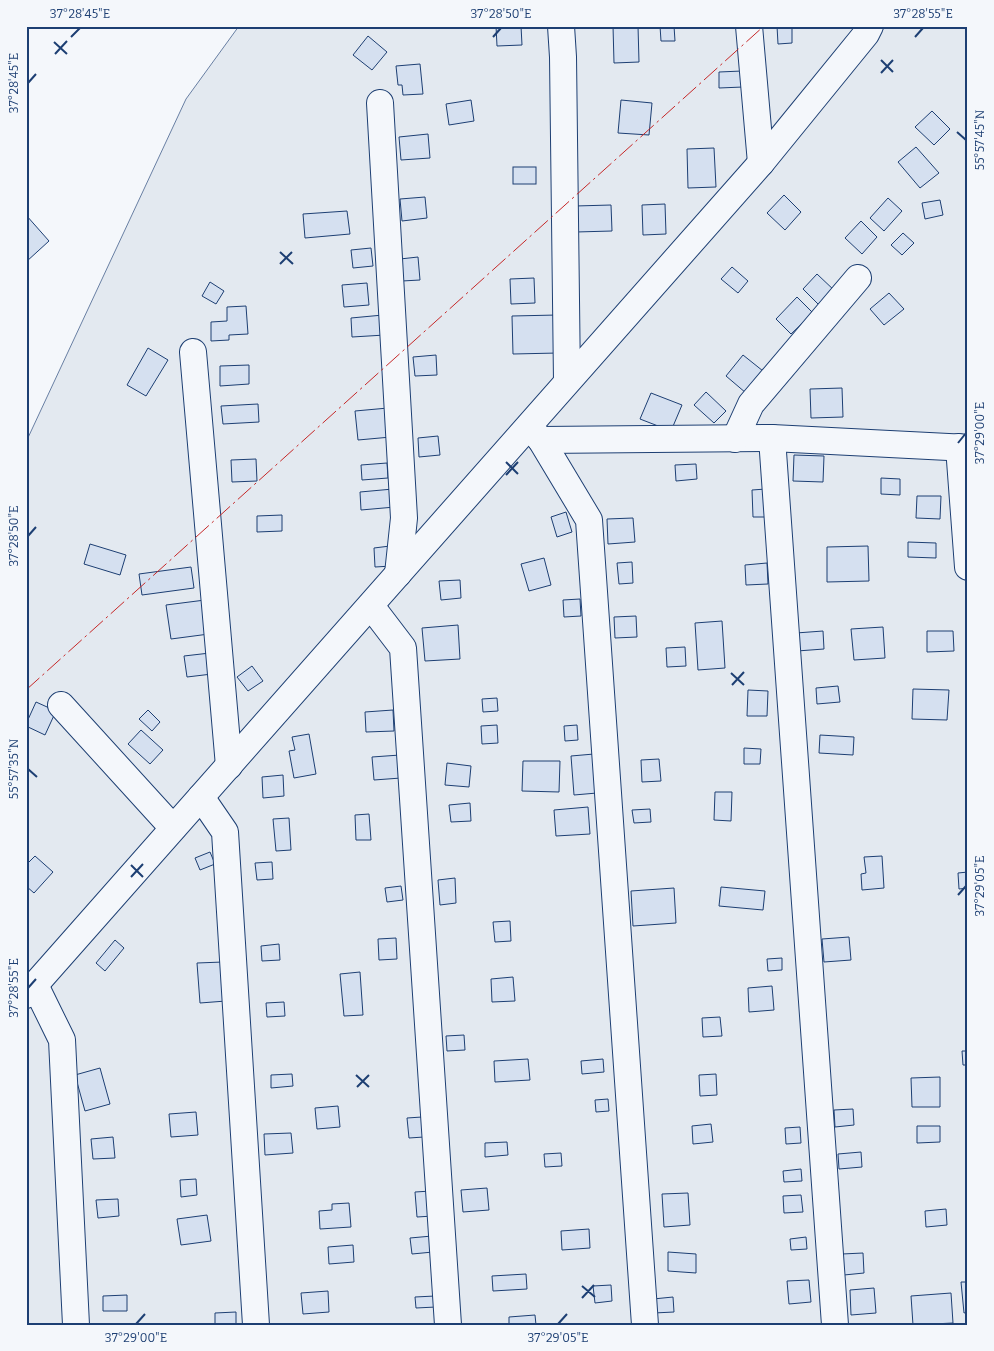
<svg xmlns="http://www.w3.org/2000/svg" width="994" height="1351" font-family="Bitter,serif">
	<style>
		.green { fill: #e3e9f0; stroke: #687fa3 }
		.building { fill: #d5e0f0; stroke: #1d3f73 }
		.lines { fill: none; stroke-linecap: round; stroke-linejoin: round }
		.minor-casing { stroke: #1d3f73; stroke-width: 28 }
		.minor { stroke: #f4f7fb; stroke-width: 26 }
		.power { stroke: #c62828; stroke-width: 1; stroke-dasharray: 18 4 2.5 4; stroke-linecap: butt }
		.ticks { fill: none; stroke: #1d3f73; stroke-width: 2 }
		.neatline { fill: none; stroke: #1d3f73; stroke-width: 2 }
		.ticks-label { font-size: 12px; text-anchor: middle; fill: #1d3f73 }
	</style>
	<rect width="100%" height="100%" fill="#f4f7fb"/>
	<!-- green -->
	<polygon class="green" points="239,26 968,26 968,1325 26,1325 26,442 186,99"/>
	<!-- building -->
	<g class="building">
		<polygon points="496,26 521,26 522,45 497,46"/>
		<polygon points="613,26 638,26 639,62 614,63"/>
		<polygon points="660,26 674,26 675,41 661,41"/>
		<polygon points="777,26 792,26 792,43 778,44"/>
		<polygon points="368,36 387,52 372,70 353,55"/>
		<polygon points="420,64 423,94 403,95 402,85 398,85 396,66"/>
		<polygon points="742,71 743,87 719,88 719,72"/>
		<polygon points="471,100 474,121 449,125 446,104"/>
		<polygon points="621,100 652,103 649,135 618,133"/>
		<polygon points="932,111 950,129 934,145 915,127"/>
		<polygon points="428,134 430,158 401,160 399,137"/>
		<polygon points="916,147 939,173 920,188 898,162"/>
		<polygon points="714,148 716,187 688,188 687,149"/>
		<rect x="513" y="167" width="23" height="17"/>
		<polygon points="784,195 801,212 785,230 767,213"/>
		<polygon points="425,197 427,218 402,221 400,199"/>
		<polygon points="888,198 902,211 884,231 870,218"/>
		<polygon points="940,200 943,215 925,219 922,203"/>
		<polygon points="665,204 666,234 643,235 642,205"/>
		<polygon points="611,205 612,231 576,232 575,206"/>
		<polygon points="347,211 350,234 305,238 303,214"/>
		<polygon points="26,215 49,241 26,262"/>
		<polygon points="861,221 877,237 862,254 845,238"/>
		<polygon points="903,233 914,243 902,255 891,245"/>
		<polygon points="371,248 373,266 353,268 351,250"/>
		<polygon points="418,257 420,280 402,281 400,259"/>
		<polygon points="732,267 748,281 738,293 721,279"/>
		<polygon points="817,274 836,292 821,307 803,289"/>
		<polygon points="534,278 535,303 511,304 510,279"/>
		<polygon points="210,282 224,291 216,304 202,296"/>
		<polygon points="367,283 369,305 344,307 342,285"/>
		<polygon points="889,293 904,309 884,325 870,309"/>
		<polygon points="797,297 813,313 791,334 776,319"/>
		<polygon points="246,306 248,334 229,335 229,340 211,341 211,322 227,321 227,307"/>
		<polygon points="383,315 385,335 352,337 351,318"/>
		<polygon points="557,315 558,353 513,354 512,316"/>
		<polygon points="148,348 168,360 146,396 127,385"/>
		<polygon points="436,355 437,375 415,376 413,357"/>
		<polygon points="743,355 763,371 746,393 726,376"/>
		<polygon points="249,365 249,384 220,386 220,366"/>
		<polygon points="842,388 843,417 811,418 810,389"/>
		<polygon points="706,392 726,411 714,423 694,405"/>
		<polygon points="651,393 682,405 671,431 640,419"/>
		<polygon points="258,404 259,422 223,424 221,406"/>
		<polygon points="388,408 391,437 358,440 355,411"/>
		<polygon points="438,436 440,455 419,457 418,438"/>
		<polygon points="794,455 824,456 823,482 793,481"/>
		<polygon points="256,459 257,481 232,482 231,460"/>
		<polygon points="387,463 388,478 362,480 361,465"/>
		<polygon points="696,464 697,479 676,481 675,465"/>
		<polygon points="881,478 900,479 900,495 881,494"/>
		<polygon points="393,489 395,507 361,510 360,492"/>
		<polygon points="766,489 767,517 753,517 752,490"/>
		<polygon points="917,496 941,496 940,519 916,518"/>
		<polygon points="566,512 572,532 557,537 551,517"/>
		<polygon points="282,515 282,531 257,532 257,516"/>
		<polygon points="633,518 635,542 608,544 607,519"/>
		<polygon points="908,542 936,543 936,558 908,557"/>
		<polygon points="90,544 126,555 120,575 84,564"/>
		<polygon points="390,546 392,566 375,567 374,548"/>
		<polygon points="868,546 869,581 827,582 827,547"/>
		<polygon points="544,558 551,585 529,591 521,564"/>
		<polygon points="632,562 633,583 619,584 617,563"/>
		<polygon points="767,563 768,584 746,585 745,565"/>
		<polygon points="191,567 194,588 142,595 139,574"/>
		<polygon points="460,580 461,598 441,600 439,581"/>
		<polygon points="580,599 581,616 564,617 563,600"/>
		<polygon points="205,600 209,634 171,639 166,605"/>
		<polygon points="636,616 637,637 615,638 614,617"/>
		<polygon points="722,621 725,668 698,670 695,623"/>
		<polygon points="458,625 460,659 425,661 422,628"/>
		<polygon points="883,627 885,658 854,660 851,629"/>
		<polygon points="823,631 824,649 797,651 796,633"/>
		<polygon points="927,631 953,631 954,651 927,652"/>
		<polygon points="685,647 686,666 667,667 666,648"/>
		<polygon points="210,653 212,674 187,677 184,656"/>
		<polygon points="252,666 263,681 248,691 237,677"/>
		<polygon points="838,686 840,702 817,704 816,688"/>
		<polygon points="913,689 949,690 947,720 912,719"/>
		<polygon points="748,690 768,691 767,716 747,716"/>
		<polygon points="497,698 498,711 483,712 482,699"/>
		<polygon points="36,702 56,711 45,735 26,726 26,724"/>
		<polygon points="148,710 160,722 152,731 139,719"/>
		<polygon points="393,710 394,731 366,732 365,712"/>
		<polygon points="497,725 498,743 482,744 481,726"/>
		<polygon points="577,725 578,740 565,741 564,726"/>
		<polygon points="141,730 163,750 150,764 128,744"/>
		<polygon points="309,734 316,774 294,778 289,751 295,750 292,737"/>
		<polygon points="820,735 854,737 853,755 819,753"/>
		<polygon points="744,748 761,749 760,764 744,764"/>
		<polygon points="594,754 597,793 574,795 571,756"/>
		<polygon points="400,755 401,778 374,780 372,757"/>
		<polygon points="659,759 661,781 642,782 641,760"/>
		<polygon points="523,761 560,761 559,792 522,791"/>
		<polygon points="447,763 471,766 469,787 445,785"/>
		<polygon points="283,775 284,796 263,798 262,777"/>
		<polygon points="715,792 732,792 731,821 714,820"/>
		<polygon points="470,803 471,821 451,822 449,805"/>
		<polygon points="588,807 590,834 556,836 554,810"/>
		<polygon points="650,809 651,822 634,823 632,810"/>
		<polygon points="369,814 371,840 356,840 355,815"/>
		<polygon points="289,818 291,850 276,851 273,819"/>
		<polygon points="210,852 215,864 200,870 195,858"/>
		<polygon points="35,856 53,872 34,893 26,886 26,865"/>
		<polygon points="882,856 884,888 862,890 861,874 866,873 864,857"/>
		<polygon points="272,862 273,879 257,880 255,863"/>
		<polygon points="968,872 968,888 959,889 958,873"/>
		<polygon points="455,878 456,903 440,905 438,880"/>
		<polygon points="401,886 403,900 387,902 385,888"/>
		<polygon points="721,887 765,891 763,910 719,906"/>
		<polygon points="674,888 676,923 633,926 631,891"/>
		<polygon points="510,921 511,941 495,942 493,922"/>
		<polygon points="849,937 851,960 824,962 822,939"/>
		<polygon points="396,938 397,959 379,960 378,939"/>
		<polygon points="115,940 124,948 105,971 96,963"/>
		<polygon points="279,944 280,960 262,961 261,946"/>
		<polygon points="782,958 782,970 768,971 767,959"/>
		<polygon points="223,962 226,1001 200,1003 197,963"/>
		<polygon points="360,972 363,1015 344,1016 340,974"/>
		<polygon points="513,977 515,1001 492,1002 491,979"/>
		<polygon points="772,986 774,1010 749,1012 748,988"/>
		<polygon points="284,1002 285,1016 267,1017 266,1003"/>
		<polygon points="720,1017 722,1036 703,1037 702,1018"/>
		<polygon points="464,1035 465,1050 447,1051 446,1036"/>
		<polygon points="962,1051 968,1051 968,1065 963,1065"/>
		<polygon points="528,1059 530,1080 495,1082 494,1061"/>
		<polygon points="603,1059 604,1072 582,1074 581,1061"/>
		<polygon points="100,1068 110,1104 85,1111 75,1075"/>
		<polygon points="292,1074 293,1086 271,1088 271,1075"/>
		<polygon points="716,1074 717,1095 700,1096 699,1075"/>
		<polygon points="940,1077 940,1107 912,1107 911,1078"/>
		<polygon points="608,1099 609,1111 596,1112 595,1100"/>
		<polygon points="338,1106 340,1127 317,1129 315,1108"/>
		<polygon points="853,1109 854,1125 835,1127 834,1110"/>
		<polygon points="196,1112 198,1135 171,1137 169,1114"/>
		<polygon points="422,1117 424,1137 409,1138 407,1118"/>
		<polygon points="711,1124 713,1142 693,1144 692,1126"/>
		<polygon points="917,1126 940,1126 940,1142 917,1143"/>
		<polygon points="800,1127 801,1143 786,1144 785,1128"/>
		<polygon points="291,1133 293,1153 265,1155 264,1134"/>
		<polygon points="113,1137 115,1158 93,1159 91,1139"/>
		<polygon points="507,1142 508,1155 485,1157 485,1143"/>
		<polygon points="861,1152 862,1167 839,1169 838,1154"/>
		<polygon points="561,1153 562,1166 545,1167 544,1154"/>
		<polygon points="801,1169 802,1181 784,1182 783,1171"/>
		<polygon points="196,1179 197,1195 181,1197 180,1180"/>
		<polygon points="487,1188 489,1210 463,1212 461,1190"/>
		<polygon points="431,1191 433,1216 417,1217 415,1192"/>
		<polygon points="688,1193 690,1225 664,1227 662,1194"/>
		<polygon points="801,1195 803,1212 784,1213 783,1196"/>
		<polygon points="118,1199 119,1216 98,1218 96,1200"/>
		<polygon points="349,1203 351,1227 320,1229 319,1211 332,1210 332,1204"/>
		<polygon points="946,1209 947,1225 926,1227 925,1211"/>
		<polygon points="207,1215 211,1241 181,1245 177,1219"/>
		<polygon points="589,1229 590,1248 562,1250 561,1231"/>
		<polygon points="432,1236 433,1252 412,1254 410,1238"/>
		<polygon points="806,1237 807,1249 791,1250 790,1239"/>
		<polygon points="353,1245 354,1262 329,1264 328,1247"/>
		<polygon points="668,1252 696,1254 696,1273 668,1271"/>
		<polygon points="863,1253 864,1273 844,1275 842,1254"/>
		<polygon points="526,1274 527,1289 493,1291 492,1276"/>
		<polygon points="809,1280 811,1302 789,1304 787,1281"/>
		<polygon points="961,1282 968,1282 968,1312 964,1313"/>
		<polygon points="611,1285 612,1301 595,1303 593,1286"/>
		<polygon points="874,1288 876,1313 851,1315 850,1290"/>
		<polygon points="328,1291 329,1312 303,1314 301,1293"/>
		<polygon points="951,1293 953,1323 913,1325 911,1296"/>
		<polygon points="127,1295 127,1311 103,1311 103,1296"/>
		<polygon points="435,1296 436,1307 416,1308 415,1297"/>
		<polygon points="673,1297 674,1312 654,1313 653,1299"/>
		<polygon points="236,1312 236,1325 215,1325 215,1313"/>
		<polygon points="535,1315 536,1325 509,1325 509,1317"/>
	</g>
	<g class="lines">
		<!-- minor casing -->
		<g class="minor-casing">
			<g id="minor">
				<polyline points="561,26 563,57 567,381"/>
				<polyline points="749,26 761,163"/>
				<polyline points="380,103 404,518 398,574"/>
				<polyline points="193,352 229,766"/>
				<polyline points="531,429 541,440 772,438 968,448"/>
				<polyline points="772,438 835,1325"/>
				<polyline points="735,439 751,404 858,278"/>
				<polyline points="541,440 589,520 645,1325"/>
				<polyline points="959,447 968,567"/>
				<polyline points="371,606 403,648 448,1325"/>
				<polyline points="61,705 173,828"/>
				<polyline points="201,797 225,832 256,1325"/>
				<polyline points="35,985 62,1040 76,1325"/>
				<polyline points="26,995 761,163 866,34 870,26"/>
			</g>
		</g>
		<!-- minor -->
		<use href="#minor" class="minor"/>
		<!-- power -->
		<polyline class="power" points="26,690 764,26"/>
	</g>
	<!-- ticks -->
	<path class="ticks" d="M71 37 80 28M493 37 501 28M915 37 923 28M54 42 67 54M55 54 67 41M881 60 893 72M881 73 893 60M28 83 36 74M957 132 966 140M280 252 293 264M280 264 292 252M958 443 966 433M506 462 518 474M506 475 518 462M28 536 36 527M731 673 744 685M732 685 744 672M28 769 37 777M131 865 143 877M131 877 143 864M958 895 966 886M28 988 36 979M356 1075 369 1087M357 1087 369 1075M582 1286 595 1297M582 1298 594 1285M136 1324 145 1314M558 1324 567 1314"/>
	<!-- border -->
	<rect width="994" height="1351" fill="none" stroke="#f4f7fb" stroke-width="55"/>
	<rect x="28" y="28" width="938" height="1296" class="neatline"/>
	<g class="ticks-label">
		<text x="80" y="18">37°28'45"E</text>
		<text x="501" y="18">37°28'50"E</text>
		<text x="923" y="18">37°28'55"E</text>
		<text transform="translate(14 83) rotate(-90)" y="4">37°28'45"E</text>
		<text transform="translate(980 140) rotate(-90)" y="4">55°57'45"N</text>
		<text transform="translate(980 433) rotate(-90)" y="4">37°29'00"E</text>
		<text transform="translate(14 536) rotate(-90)" y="4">37°28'50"E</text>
		<text transform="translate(14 769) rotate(-90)" y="4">55°57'35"N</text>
		<text transform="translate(980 886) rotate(-90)" y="4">37°29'05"E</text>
		<text transform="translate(14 988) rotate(-90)" y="4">37°28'55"E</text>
		<text x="136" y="1342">37°29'00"E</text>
		<text x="558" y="1342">37°29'05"E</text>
	</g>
</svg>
